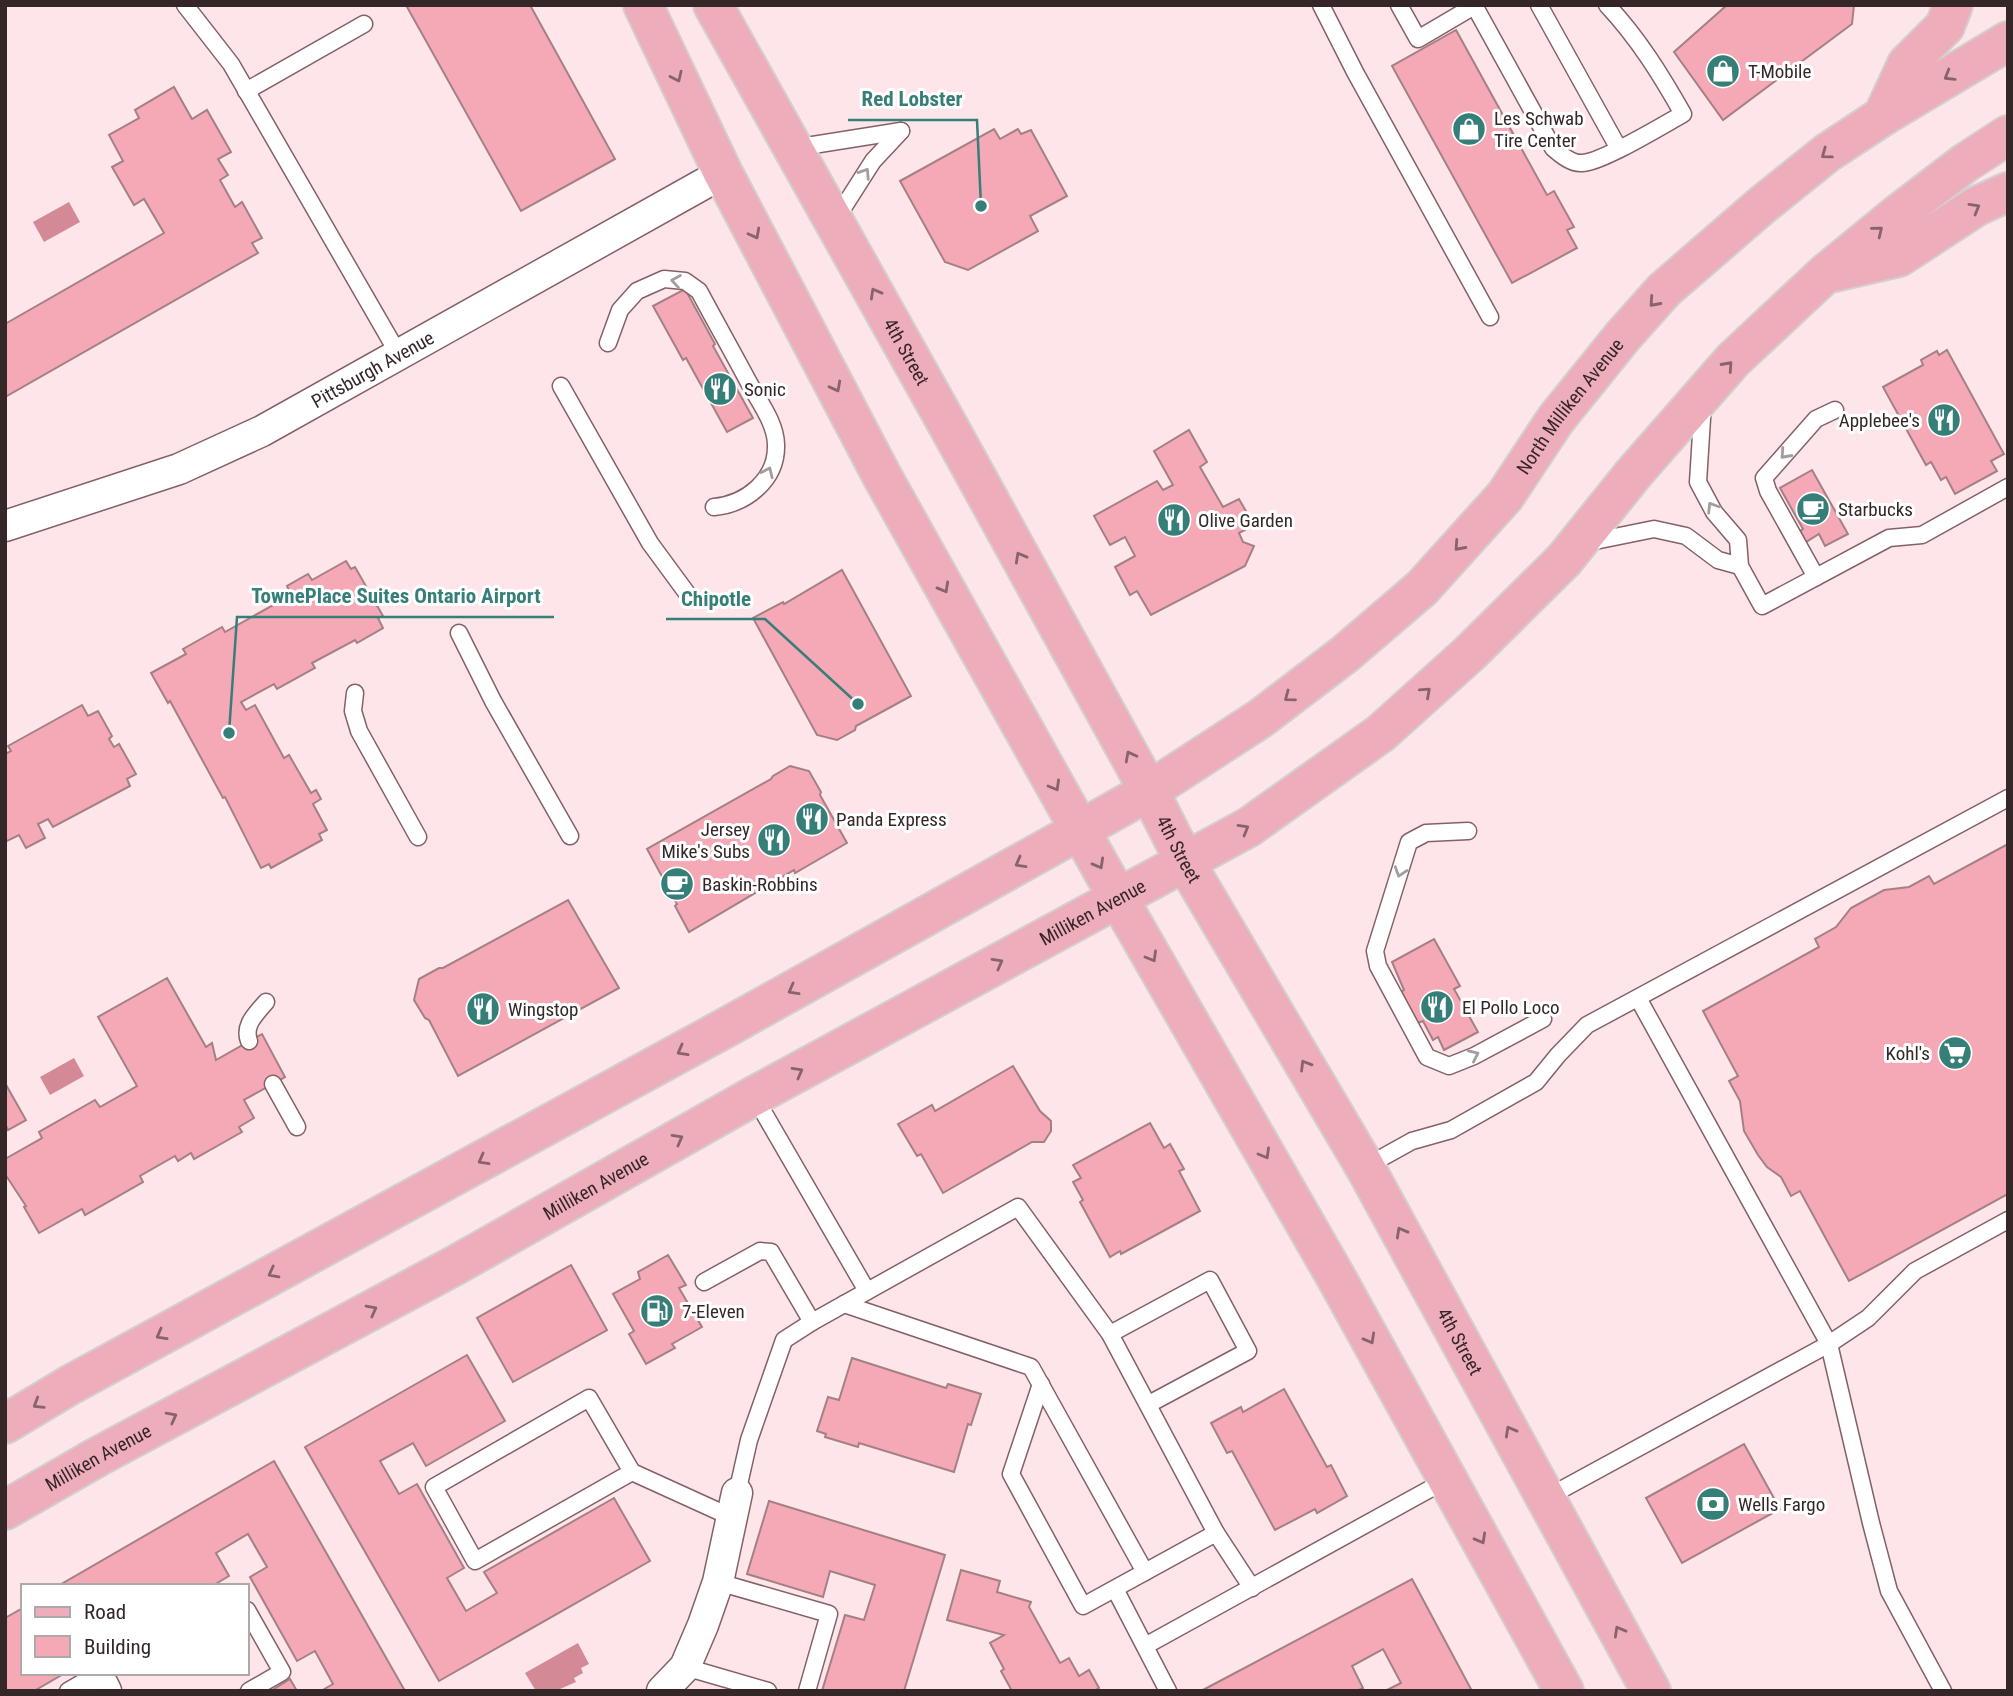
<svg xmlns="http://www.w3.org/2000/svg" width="2013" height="1696" font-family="'Roboto Condensed',sans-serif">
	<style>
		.water { fill: #d38996 }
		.building { fill: #f5a8b5; stroke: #a48085; stroke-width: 2 }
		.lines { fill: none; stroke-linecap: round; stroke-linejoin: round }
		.lane-casing { stroke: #846166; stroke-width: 19 }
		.street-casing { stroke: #846166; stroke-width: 33 }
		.primary-casing { stroke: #d3cfd0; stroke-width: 42 }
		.lane { stroke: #fff; stroke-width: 16 }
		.street { stroke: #fff; stroke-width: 30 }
		.primary { stroke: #edadbb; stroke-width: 38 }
		.oneway { stroke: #88636a }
		.oneway2 { stroke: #a49d9e }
		.labels { text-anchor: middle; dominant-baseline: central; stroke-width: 6; stroke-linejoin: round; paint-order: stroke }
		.poi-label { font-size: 19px; fill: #352628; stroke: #fff; text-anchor: start }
		.street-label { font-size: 19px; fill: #352628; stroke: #fff }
		.leader { fill: none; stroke: #367e78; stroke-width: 2.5 }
		.callout-dot { fill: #367e78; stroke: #fff; stroke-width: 2.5 }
		.callout-label { font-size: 21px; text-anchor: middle; font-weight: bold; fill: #367e78; stroke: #fff; stroke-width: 6; stroke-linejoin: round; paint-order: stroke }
	</style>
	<rect width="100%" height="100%" fill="#fee5e9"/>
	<!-- water -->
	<g class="water">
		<polygon points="69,202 80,222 44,242 33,222"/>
		<polygon points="74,1058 84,1076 50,1095 40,1077"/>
		<polygon points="578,1643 589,1664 581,1668 583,1673 574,1678 576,1682 560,1689 536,1691 525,1673"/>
	</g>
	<!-- building -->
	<g class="building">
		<polygon points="411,5 530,5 615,159 521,211 407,7"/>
		<polygon points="1727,5 1854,5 1852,24 1723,120 1674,52"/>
		<polygon points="1456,30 1547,195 1554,191 1574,227 1567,230 1577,248 1512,283 1392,66"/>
		<polygon points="174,87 192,119 207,110 231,152 218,159 228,175 220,180 235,207 242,202 262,238 252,243 258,253 5,397 5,324 164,233 144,199 134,205 112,167 123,161 109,135 139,118 135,110"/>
		<polygon points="994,129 1000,139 1018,129 1021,134 1031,130 1067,196 1030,216 1038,231 968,270 945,262 900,181"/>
		<polygon points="685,289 715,344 713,346 753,418 727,432 686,358 683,360 653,306"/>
		<polygon points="1947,350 2004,454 1991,461 1997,471 1955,494 1946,477 1941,480 1931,462 1926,465 1883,387 1923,365 1921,360 1937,351 1939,355"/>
		<polygon points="1189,430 1207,462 1200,467 1223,507 1239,499 1254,525 1239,533 1243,542 1254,546 1245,566 1151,615 1137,591 1130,595 1115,567 1135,556 1125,537 1110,545 1094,516 1157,481 1163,490 1173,485 1154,451"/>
		<polygon points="1812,470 1848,534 1825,546 1819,534 1806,542 1800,531 1803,529 1780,488"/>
		<polygon points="346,561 351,569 355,567 383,616 378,618 383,628 357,643 355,640 312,663 315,668 277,689 274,684 241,702 246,710 255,705 284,758 289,755 311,793 316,790 321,799 313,804 327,830 319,834 322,840 271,868 269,864 261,868 225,797 223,798 170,701 168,703 151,673 186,654 183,649 222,627 225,632 291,595 287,586 308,574 312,580"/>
		<polygon points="842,570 911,696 856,726 855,730 837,740 817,735 753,618 783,602 784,604"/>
		<polygon points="82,705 88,716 98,711 112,736 109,739 114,747 119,744 136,774 127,779 130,786 53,827 48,819 38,824 45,838 26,848 19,835 5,842 5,754 11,751 8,746"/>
		<polygon points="790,766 809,771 821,792 820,795 847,843 795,873 794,870 689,932 675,906 677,904 647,849 771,779 773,776"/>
		<polygon points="2008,844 2008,1194 1849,1281 1800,1191 1791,1196 1781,1177 1767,1167 1758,1155 1744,1131 1740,1101 1729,1081 1738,1076 1703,1011 1819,947 1815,939 1836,927 1851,908 1884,890 1909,887 1929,876 1934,884"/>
		<polygon points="568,900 619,988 458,1076 429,1020 425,1018 414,1000 419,979 439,968 443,968"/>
		<polygon points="1434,939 1460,986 1454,989 1478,1032 1444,1050 1438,1037 1433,1040 1423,1021 1418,1023 1401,992 1404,990 1392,962"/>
		<polygon points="167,978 206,1047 212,1043 216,1060 262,1034 285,1077 244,1100 254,1118 239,1127 242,1132 194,1159 191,1153 178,1161 175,1156 140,1176 143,1182 85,1215 82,1209 39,1233 24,1207 26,1206 5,1174 5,1159 42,1138 39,1132 95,1100 100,1107 137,1086 98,1017"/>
		<polygon points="1013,1066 1040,1111 1051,1121 1051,1131 1044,1142 1032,1142 943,1193 921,1154 917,1156 898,1124 932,1105 935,1111"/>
		<polygon points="5,1083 26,1120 8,1130 5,1124"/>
		<polygon points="1150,1123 1164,1148 1170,1144 1184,1169 1179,1171 1200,1211 1121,1254 1120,1251 1110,1257 1080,1202 1083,1200 1073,1182 1081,1178 1073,1165"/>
		<polygon points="668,1255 686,1285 679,1288 702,1327 672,1344 675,1348 646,1364 629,1334 634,1331 613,1294 640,1279 638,1272"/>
		<polygon points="571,1265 607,1330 513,1382 477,1318"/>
		<polygon points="467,1355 505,1421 426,1466 413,1443 380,1461 399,1494 417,1484 464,1568 447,1578 466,1611 497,1593 484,1572 614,1498 650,1561 439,1681 305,1447"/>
		<polygon points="852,1358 946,1388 948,1384 981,1394 971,1425 968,1424 954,1472 859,1443 858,1447 825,1437 826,1434 817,1431 828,1397 839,1400"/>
		<polygon points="1284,1389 1327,1467 1331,1465 1347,1496 1317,1513 1315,1509 1275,1530 1232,1451 1227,1453 1211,1423 1241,1407 1243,1412"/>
		<polygon points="1744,1444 1780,1509 1682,1563 1646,1498"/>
		<polygon points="274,1461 405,1691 321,1691 333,1684 315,1651 297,1661 250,1577 267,1567 248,1534 216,1553 229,1576 212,1586 58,1586"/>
		<polygon points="769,1501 945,1555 904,1691 822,1691 845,1615 864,1620 875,1585 830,1571 823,1597 747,1574"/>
		<polygon points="961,1570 1000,1581 997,1592 1031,1602 1029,1607 1060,1663 1069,1658 1079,1676 1089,1670 1099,1688 1094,1691 1012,1691 1001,1671 1004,1669 990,1643 1004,1635 947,1620"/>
		<polygon points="1412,1579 1472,1691 1385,1691 1401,1683 1383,1649 1352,1666 1363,1688 1357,1691 1201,1691"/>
		<polygon points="23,1608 23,1673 65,1673 34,1691 5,1691 5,1618"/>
		<polygon points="290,1679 297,1691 271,1691"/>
	</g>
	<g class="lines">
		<!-- lane casing -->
		<g class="lane-casing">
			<g id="lane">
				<polyline points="185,5 231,64 399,355"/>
				<polyline points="1321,5 1355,72 1490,317"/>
				<polyline points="1399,5 1418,39 1474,6"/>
				<path d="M1474 5 1553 148C1561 155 1572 164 1582 163 1601 163 1663 125 1683 114 1661 75 1638 38 1607 5"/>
				<polyline points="1539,5 1619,149"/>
				<polyline points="246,91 364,24"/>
				<polyline points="794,148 901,131"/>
				<polyline points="836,219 873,161 901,131"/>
				<path d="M608 343 620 310 637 291 664 279 685 281 699 291C715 321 732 351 748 381 758 400 776 423 776 445 777 480 746 504 714 507"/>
				<polyline points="561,386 650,543 686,592"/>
				<polyline points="1703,403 1698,482 1714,512 1738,540 1740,566 1762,606 1889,538 1922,535 2008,487"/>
				<polyline points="1585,543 1654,529 1686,536 1718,560 1740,566"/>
				<polyline points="1816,577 1768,491 1764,478 1816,419 1835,410"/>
				<polyline points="459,633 493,701 570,836"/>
				<polyline points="355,693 353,711 359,731 418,837"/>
				<polyline points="1468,831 1426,833 1409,842 1375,951 1378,966 1427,1057 1449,1066 1474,1056 1543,1019"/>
				<polyline points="1638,998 1829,1344 1871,1523 1889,1591 1943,1691"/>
				<path d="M249 1041C243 1025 256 1014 266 1002"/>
				<polyline points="273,1084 297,1127"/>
				<polyline points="754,1096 867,1291"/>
				<polyline points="1365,1167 1412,1141 1451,1130 1536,1082 1558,1055 1587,1025 2008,798"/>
				<polyline points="704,1282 760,1251 771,1252 812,1322"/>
				<polyline points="844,1304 1031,1367 1145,1572"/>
				<polyline points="1110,1334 1210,1280 1248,1351 1149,1404"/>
				<polyline points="1041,1384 1011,1474 1083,1606 1216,1533"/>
				<polyline points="632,1472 589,1398 434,1487 475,1561 632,1472 731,1517"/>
				<polyline points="737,1493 749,1440 784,1340 812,1322 1018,1207 1110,1334 1216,1533 1252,1588"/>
				<polyline points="1546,1498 1829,1344 1868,1318 1915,1271 2008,1220"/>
				<polyline points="718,1582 829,1614 807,1691"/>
				<polyline points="1115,1589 1168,1691"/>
				<polyline points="247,1610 282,1672 249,1691"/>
				<polyline points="1145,1646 1448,1479"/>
				<polyline points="685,1667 768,1691"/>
				<polyline points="68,1691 99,1673"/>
			</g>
		</g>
		<!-- street casing -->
		<g class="street-casing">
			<g id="street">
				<path id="s1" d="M5 526 179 469 262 431 723 173"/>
				<polyline points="97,1673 106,1691"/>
				<polyline points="662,1691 685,1667 703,1625 718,1582 737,1493"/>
			</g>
		</g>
		<!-- primary casing -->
		<g class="primary-casing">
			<g id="primary">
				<polyline points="643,5 723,173 882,476 1118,898 1337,1279 1564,1691"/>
				<path id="s2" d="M713 5 950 429 1149 791 1184 860 1365 1167 1651 1691"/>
				<polyline points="1883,116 1907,64 1945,26 1953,5"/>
				<polyline points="1834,272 1899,257 1977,206 2008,192"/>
				<path id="s3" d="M5 1424 70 1385 727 1027 1080 830 1149 791 1261 718 1345 654 1422 588 1505 496 1556 419 1623 336 1664 290 1761 206 1827 153 1883 116 2008 41"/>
				<path id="s4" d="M5 1510 99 1456 454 1266 754 1096 1249 827 1381 733 1470 653 1564 560 1634 473 1733 360 1825 274 1897 215 1965 163 2008 135"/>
			</g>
		</g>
		<!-- lane -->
		<use href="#lane" class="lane"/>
		<!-- street -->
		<use href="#street" class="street"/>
		<!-- primary -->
		<use href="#primary" class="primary"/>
	</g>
	<!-- one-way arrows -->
	<defs><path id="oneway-chevron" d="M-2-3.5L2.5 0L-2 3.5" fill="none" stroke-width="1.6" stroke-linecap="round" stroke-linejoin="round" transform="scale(1.75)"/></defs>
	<g class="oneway">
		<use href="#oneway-chevron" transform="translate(1949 76) rotate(149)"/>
		<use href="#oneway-chevron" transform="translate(677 77) rotate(65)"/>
		<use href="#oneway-chevron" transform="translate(1826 154) rotate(144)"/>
		<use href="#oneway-chevron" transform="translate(1975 208) rotate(-30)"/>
		<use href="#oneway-chevron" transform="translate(1878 231) rotate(-39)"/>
		<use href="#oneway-chevron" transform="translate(755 234) rotate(62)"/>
		<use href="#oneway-chevron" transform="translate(875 293) rotate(-119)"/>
		<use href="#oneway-chevron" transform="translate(1654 302) rotate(132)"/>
		<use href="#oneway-chevron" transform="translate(1728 366) rotate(-48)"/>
		<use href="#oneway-chevron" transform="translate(836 387) rotate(62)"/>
		<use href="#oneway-chevron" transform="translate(1459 546) rotate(132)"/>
		<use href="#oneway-chevron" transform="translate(1020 557) rotate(-119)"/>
		<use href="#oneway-chevron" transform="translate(944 588) rotate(61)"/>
		<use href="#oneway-chevron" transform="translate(1426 692) rotate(-42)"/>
		<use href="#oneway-chevron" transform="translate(1289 697) rotate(143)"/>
		<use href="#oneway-chevron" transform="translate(1130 756) rotate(-118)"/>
		<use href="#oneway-chevron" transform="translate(1055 786) rotate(60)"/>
		<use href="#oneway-chevron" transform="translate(1244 829) rotate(-30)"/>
		<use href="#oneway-chevron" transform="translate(1020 863) rotate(151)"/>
		<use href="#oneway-chevron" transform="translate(1099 864) rotate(61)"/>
		<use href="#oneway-chevron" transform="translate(1152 957) rotate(60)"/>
		<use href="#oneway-chevron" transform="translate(998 963) rotate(-29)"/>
		<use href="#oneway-chevron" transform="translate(793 990) rotate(151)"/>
		<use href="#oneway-chevron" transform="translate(682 1051) rotate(151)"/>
		<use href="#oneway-chevron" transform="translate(1305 1065) rotate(-121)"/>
		<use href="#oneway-chevron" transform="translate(798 1072) rotate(-29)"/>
		<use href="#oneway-chevron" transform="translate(678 1139) rotate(-29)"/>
		<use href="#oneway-chevron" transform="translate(1265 1154) rotate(60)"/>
		<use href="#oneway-chevron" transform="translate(483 1160) rotate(151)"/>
		<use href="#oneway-chevron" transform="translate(1401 1232) rotate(-119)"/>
		<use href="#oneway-chevron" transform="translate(273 1273) rotate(152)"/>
		<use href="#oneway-chevron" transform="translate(372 1310) rotate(-28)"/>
		<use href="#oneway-chevron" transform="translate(161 1335) rotate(151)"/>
		<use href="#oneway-chevron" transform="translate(1370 1339) rotate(61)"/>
		<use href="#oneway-chevron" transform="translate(38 1404) rotate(148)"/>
		<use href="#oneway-chevron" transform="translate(172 1417) rotate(-28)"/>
		<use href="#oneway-chevron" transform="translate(1510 1431) rotate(-119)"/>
		<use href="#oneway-chevron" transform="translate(1481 1539) rotate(61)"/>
		<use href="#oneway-chevron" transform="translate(1619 1631) rotate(-119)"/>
	</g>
	<g class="oneway2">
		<use href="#oneway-chevron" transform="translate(865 173) rotate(-57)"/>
		<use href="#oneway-chevron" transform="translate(676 281) rotate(-171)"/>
		<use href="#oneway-chevron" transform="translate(1785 454) rotate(132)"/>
		<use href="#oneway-chevron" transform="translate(768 472) rotate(-65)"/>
		<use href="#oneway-chevron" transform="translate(1712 507) rotate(-122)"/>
		<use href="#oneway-chevron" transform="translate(1400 872) rotate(108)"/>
		<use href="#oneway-chevron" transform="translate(1474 1055) rotate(-25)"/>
	</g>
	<!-- icons -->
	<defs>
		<g id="shop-disc" transform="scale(1.75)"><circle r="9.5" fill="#367e78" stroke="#fff"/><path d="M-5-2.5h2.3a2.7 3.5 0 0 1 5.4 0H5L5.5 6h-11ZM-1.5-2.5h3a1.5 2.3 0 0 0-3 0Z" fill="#fff"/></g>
		<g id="restaurant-disc" transform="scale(1.75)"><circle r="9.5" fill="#367e78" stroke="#fff"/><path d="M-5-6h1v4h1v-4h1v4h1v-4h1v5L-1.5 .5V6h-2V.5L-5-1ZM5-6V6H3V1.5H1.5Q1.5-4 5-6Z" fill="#fff"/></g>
		<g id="cafe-disc" transform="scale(1.75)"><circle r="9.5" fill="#367e78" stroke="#fff"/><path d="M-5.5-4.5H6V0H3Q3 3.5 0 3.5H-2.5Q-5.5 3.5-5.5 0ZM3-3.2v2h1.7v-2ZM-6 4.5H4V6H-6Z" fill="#fff"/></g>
		<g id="supermarket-disc" transform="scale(1.75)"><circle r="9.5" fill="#367e78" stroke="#fff"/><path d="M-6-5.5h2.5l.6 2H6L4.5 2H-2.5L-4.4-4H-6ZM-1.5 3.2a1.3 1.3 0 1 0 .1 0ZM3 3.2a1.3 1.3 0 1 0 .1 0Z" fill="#fff"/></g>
		<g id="fuel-disc" transform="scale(1.75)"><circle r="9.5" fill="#367e78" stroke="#fff"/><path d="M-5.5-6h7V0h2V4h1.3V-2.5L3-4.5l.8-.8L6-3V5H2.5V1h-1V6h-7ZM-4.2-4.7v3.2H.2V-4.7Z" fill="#fff"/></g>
		<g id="bank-disc" transform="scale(1.75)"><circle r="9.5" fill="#367e78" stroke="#fff"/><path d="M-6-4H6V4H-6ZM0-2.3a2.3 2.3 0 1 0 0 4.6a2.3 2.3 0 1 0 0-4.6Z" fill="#fff"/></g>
	</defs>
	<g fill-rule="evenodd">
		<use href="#shop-disc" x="1723" y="71"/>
		<use href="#shop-disc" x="1469" y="129"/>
		<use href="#restaurant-disc" x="720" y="389"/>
		<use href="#restaurant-disc" x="1944" y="420"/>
		<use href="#cafe-disc" x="1813" y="509"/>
		<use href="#restaurant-disc" x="1174" y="520"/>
		<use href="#restaurant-disc" x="812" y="819"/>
		<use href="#restaurant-disc" x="774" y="840"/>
		<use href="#cafe-disc" x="677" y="884"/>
		<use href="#restaurant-disc" x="1437" y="1007"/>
		<use href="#restaurant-disc" x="483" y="1009"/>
		<use href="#supermarket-disc" x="1955" y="1053"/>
		<use href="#fuel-disc" x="657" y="1311"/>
		<use href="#bank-disc" x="1713" y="1504"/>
	</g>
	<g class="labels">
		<!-- poi labels -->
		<g class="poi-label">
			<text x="1748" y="71">T-Mobile</text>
			<text x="1494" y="118">Les Schwab<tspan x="1494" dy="22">Tire Center</tspan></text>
			<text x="744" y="389">Sonic</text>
			<text x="1920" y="420" text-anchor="end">Applebee's</text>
			<text x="1838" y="509">Starbucks</text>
			<text x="1198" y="520">Olive Garden</text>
			<text x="836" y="819">Panda Express</text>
			<text x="750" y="829" text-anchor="end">Jersey<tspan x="750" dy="22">Mike's Subs</tspan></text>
			<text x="702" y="884">Baskin-Robbins</text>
			<text x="1462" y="1007">El Pollo Loco</text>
			<text x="508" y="1009">Wingstop</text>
			<text x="1930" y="1053" text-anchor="end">Kohl's</text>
			<text x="682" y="1311">7-Eleven</text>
			<text x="1738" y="1504">Wells Fargo</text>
		</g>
		<!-- street labels -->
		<g class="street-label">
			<text stroke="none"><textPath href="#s2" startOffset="397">4th Street</textPath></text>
			<text stroke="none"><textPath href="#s1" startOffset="401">Pittsburgh Avenue</textPath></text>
			<text stroke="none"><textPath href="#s3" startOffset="1883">North Milliken Avenue</textPath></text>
			<text stroke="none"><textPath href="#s2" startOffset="964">4th Street</textPath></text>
			<text stroke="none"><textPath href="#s4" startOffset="1241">Milliken Avenue</textPath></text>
			<text stroke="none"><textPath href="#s4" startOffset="674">Milliken Avenue</textPath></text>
			<text stroke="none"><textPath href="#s2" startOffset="1531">4th Street</textPath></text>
			<text stroke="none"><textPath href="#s4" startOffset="107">Milliken Avenue</textPath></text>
		</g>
	</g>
	<!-- callouts -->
	<path class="leader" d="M981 206L977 120H848M229 733L237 617H554M858 704L765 619H666"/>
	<g class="callout-dot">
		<circle cx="981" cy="206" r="7"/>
		<circle cx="229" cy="733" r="7"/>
		<circle cx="858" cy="704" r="7"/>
	</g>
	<g class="callout-label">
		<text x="912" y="106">Red Lobster</text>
		<text x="396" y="603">TownePlace Suites Ontario Airport</text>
		<text x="716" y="606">Chipotle</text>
	</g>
	<!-- border -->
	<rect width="2013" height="1696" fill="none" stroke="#352628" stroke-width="14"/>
	<!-- legend -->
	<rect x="21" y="1584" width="228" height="91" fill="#ffffff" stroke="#aea8a9" stroke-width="2"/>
	<rect x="35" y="1607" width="35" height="10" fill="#edadbb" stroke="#aea8a9" stroke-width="2"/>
	<text x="84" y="1619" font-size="21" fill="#352628">Road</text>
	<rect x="35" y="1636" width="35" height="21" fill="#f5a8b5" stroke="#aea8a9" stroke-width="2"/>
	<text x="84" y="1654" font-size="21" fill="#352628">Building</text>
</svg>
